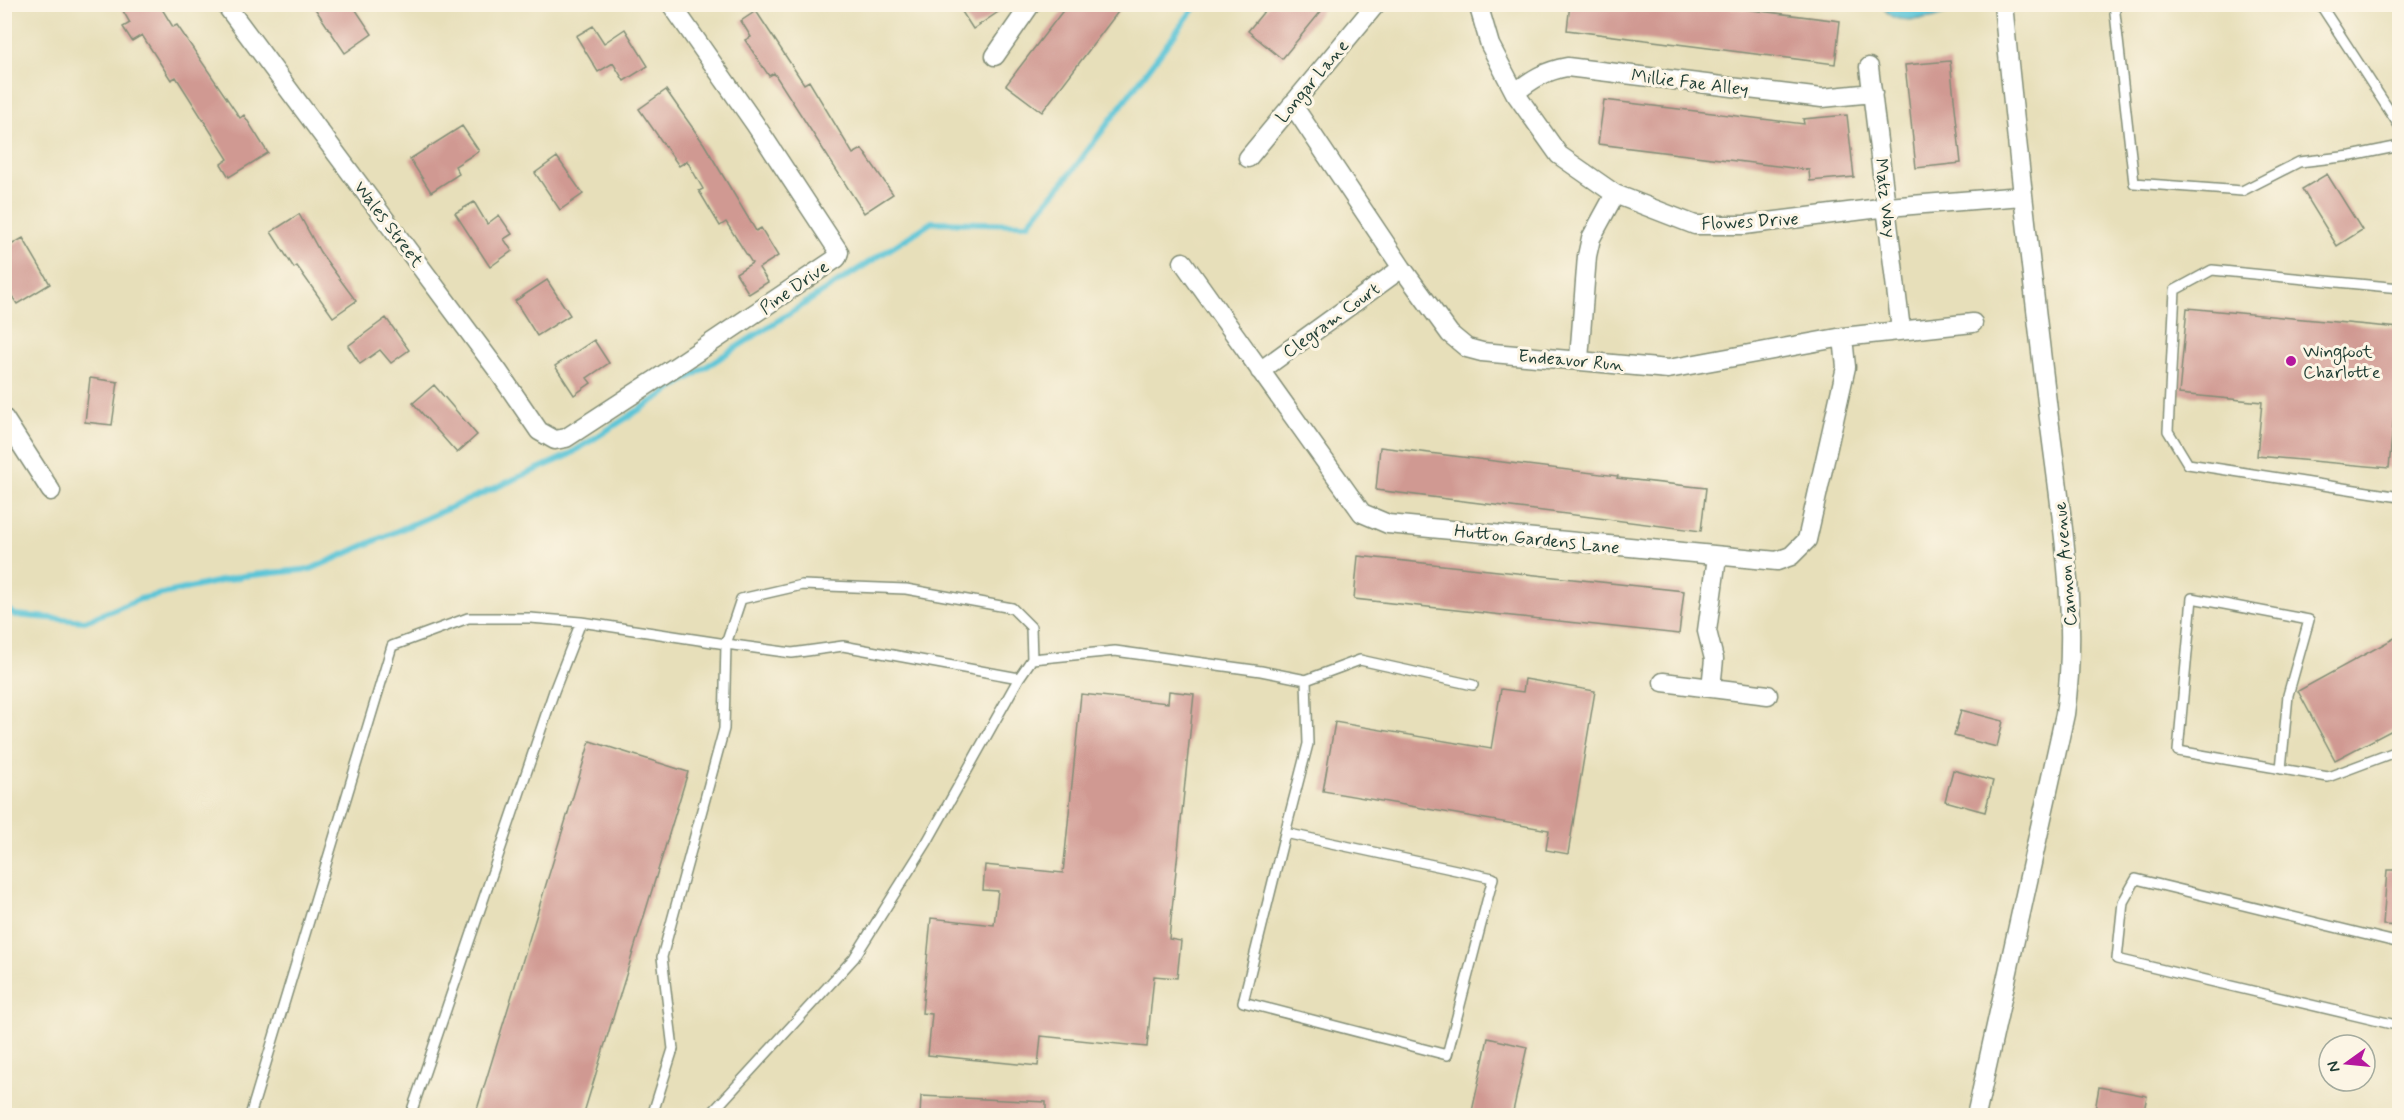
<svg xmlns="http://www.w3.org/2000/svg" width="2404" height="1120" viewBox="0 0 2404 1120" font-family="Mynerve,sans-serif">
<rect width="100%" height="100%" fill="#fcf5e5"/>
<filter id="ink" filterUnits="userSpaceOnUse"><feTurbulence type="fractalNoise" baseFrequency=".0167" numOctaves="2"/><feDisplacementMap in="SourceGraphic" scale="12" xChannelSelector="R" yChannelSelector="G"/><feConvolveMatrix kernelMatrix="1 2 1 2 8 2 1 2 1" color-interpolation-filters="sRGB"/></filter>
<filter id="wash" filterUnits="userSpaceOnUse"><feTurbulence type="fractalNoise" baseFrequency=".008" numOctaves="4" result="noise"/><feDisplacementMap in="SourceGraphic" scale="24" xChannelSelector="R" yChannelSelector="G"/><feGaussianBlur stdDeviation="1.35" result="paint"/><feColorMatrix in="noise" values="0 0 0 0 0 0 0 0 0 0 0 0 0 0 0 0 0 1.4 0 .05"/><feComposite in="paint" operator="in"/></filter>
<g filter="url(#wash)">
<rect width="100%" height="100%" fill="#e7dfba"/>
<path fill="#5cc5d7" stroke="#3e8186" stroke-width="1.5" d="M1881 5H1946L1948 12C1939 19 1901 23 1891 16 1887 13 1884 8 1881 5Z"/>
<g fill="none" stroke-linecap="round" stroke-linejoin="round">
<path stroke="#5cc5d7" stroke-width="6" d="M4 605 15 615 85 621 140 599 243 576 311 569 567 456 932 222 1028 224 1073 170 1197 4"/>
</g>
<g id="blocks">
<path fill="#d09992" d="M119 4H159L173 27 177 25 240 118 244 115 268 153 229 177 221 164 228 159 176 77 171 80 142 35 132 41 123 27 130 23Z
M312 4H352L372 34 345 53Z
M957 4H1010L973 29Z
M1068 4H1124L1042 112 1006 85Z
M1270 4H1327L1282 59 1248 31Z
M1570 4H1704L1840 21 1835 64 1567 30Z
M756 11 804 84 809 81 853 154 862 149 893 194 864 213 774 73 769 76 745 40 751 37 741 21Z
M593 26 604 43 625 29 648 66 624 81 613 63 598 72 576 36Z
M1950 61 1961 163 1916 168 1905 65Z
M666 90 704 144 756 231 761 228 778 256 759 268 768 282 749 294 736 273 752 263 726 222 720 226 699 191 703 189 687 161 679 166 639 109Z
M1604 100 1804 124 1803 119 1847 115 1854 177 1810 181 1809 170 1598 144Z
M462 126 479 151 455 166 459 174 431 192 410 159Z
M557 157 583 194 560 210 535 173Z
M2327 174 2362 230 2337 246 2302 189Z
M474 202 487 224 499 215 512 234 504 239 512 251 490 267 455 213Z
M299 214 320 252 356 301 333 317 297 266 294 268 271 232Z
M23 238 50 284 17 304 4 284V249Z
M547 280 570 315 537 336 515 301Z
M2187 308 2400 328V405L2395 404 2389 468 2257 456 2262 402 2179 394Z
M386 318 409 350 391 363 380 350 360 364 348 346Z
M594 340 609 363 587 378 591 383 574 395 555 366Z
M90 378 118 382 112 425 85 422Z
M434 385 477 435 457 453 413 403Z
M1380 447 1618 476 1617 478 1706 488 1701 531 1376 490Z
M1358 556 1684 591 1679 634 1354 599Z
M2400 635V726L2335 760 2298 691Z
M1525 679 1595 691 1568 854 1546 850 1549 830 1323 791 1335 722 1491 749 1501 689 1523 692Z
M1169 691 1194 694 1169 939 1181 941 1177 978 1154 976 1147 1047 1041 1036 1038 1066 928 1055 932 1014 922 1013 931 918 994 925 998 891 983 890 985 865 1063 873 1081 694 1168 703Z
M1961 710 2003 721 1997 747 1954 736Z
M590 741 688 772 583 1116H475Z
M1953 770 1993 781 1985 812 1945 801Z
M2387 870H2400V926L2383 925Z
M1488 1038 1527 1047 1512 1116H1471Z
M2099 1087 2147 1096 2143 1116H2094Z
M921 1096 1046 1102V1116H920Z"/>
</g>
</g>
<g filter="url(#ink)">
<use href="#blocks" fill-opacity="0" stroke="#838e77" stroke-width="1.5"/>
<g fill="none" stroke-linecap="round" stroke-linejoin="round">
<g stroke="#838e77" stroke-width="12">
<path id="service" d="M2114 4 2134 183 2242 191 2299 162 2351 156 2400 146
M2320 4 2400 127
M2400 288 2212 270 2175 290 2168 431 2188 464 2400 497
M1032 659 1115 651 1261 671 1306 680 1360 660 1473 685
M2281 769 2288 695 2309 620 2192 598 2178 751 2328 777 2400 750
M1285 833 1243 1002 1447 1055 1493 878 1285 833 1308 744 1306 680
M2400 943 2136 879 2123 902 2117 959 2400 1026
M250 1116 392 646 468 618H530L581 622
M410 1116 554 691 581 622 726 644 724 729 662 957 673 1049 652 1116
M709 1116 854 958 927 842 1019 678 843 646 792 653 726 644 741 599 802 585 906 589 1012 608 1031 627 1032 659 1019 678"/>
</g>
<g stroke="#838e77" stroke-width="21">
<path id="minor" d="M225 4 498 371 539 431 555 440 566 438 678 365 837 258 839 252 755 124 671 4
M1478 4 1490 45 1515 93 1559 155 1615 194 1695 225H1744L1888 207 2022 196
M995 56 1031 4
M1869 67 1901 330
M1515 93C1532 79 1545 71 1567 67L1822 98 1873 93
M1292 104 1402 268 1450 334 1467 348 1482 352 1668 369 1843 337 1973 323
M1248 158 1376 4
M1183 262 1362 513 1388 524 1777 561 1791 556 1807 540 1846 367 1843 337
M1579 359 1587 256 1591 238 1615 194
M1260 371 1402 268
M4 418 51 491
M1663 682 1768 695
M1711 688 1714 659 1707 631 1717 557
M1976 1116 2065 714C2080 610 2059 505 2047 402 2031 269 2016 137 2003 4"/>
</g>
<use href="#service" stroke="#fff" stroke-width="9"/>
<use href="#minor" stroke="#fff" stroke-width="18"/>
</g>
</g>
<circle fill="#b5179e" stroke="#fcf5e5" stroke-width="2" cx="2291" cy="361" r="6"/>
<g text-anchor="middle" stroke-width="6" stroke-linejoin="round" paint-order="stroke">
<g font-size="18" fill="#1f3d34" stroke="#fcf5e5">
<text transform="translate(1312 81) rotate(-50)" y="6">Longar Lane</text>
<text transform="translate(1690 82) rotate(7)" y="6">Millie Fae Alley</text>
<text transform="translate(1886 198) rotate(83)" y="6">Matz Way</text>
<text transform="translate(1750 221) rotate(-3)" y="6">Flowes Drive</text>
<text transform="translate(389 224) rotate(53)" y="6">Wales Street</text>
<text transform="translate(794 287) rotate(-35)" y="6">Pine Drive</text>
<text transform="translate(1331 320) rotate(-36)" y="6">Clegram Court</text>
<text transform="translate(1571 360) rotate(5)" y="6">Endeavor Run</text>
<text transform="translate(1537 539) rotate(6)" y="6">Hutton Gardens Lane</text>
<text transform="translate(2065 564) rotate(-95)" y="6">Cannon Avenue</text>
</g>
<g font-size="18" fill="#1f3d34" stroke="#fcf5e5" text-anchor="start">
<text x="2303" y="357">Wingfoot<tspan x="2303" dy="21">Charlotte</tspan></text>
</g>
</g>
<rect width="2404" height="1120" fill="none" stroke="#fcf5e5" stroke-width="24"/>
<g transform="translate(2347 1063) rotate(255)"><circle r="28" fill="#fcf5e5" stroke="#a4ab9e" stroke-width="1.5"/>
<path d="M0-4.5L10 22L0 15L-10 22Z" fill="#b5179e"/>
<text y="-9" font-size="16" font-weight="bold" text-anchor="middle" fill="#1f3d34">N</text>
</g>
</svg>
